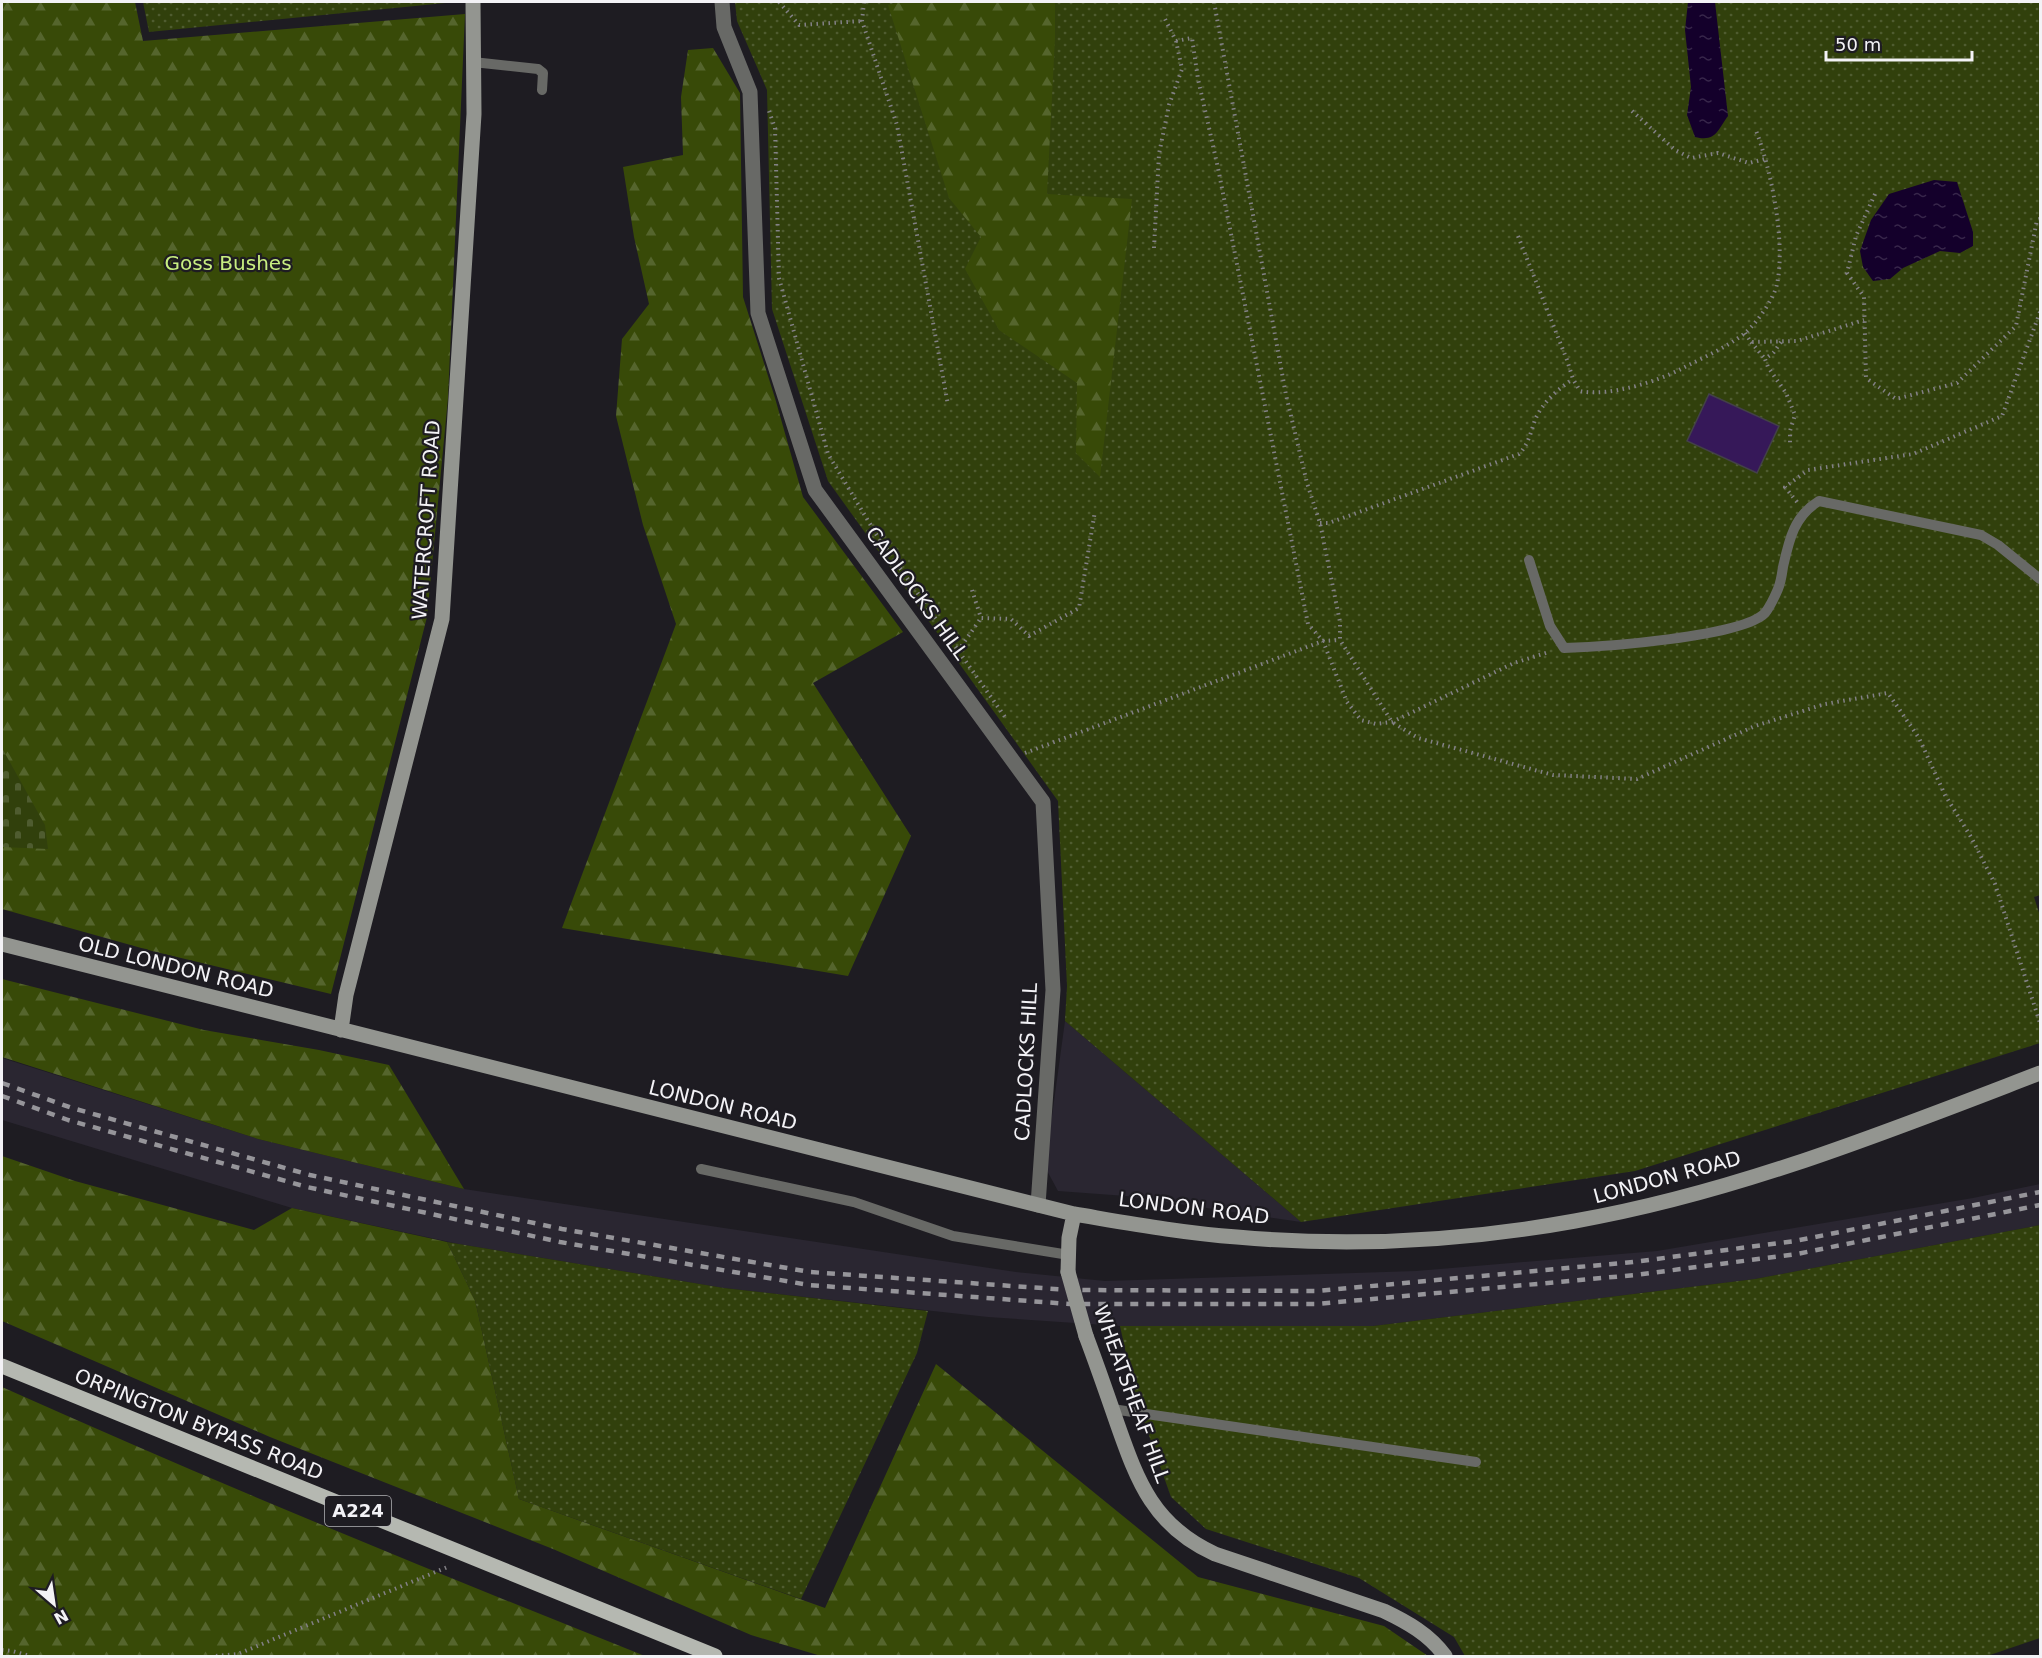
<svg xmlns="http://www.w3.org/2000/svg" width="2042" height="1658" viewBox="0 0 2042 1658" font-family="'DejaVu Sans',sans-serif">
<defs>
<pattern id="grass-dots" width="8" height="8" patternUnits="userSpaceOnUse" patternTransform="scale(1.5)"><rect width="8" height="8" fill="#31400c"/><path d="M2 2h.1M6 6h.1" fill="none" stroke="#4f5c30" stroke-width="1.8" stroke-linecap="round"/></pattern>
<pattern id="forest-firs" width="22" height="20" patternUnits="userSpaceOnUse" patternTransform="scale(1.5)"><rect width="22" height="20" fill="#384a08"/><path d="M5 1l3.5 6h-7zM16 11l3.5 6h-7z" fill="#55652d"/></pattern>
<pattern id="cemetery-stones" width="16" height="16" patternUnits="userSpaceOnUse" patternTransform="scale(1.5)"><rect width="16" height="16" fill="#31400c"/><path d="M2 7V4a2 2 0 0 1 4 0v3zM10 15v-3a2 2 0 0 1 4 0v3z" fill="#4f5c30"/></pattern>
<pattern id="water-ripples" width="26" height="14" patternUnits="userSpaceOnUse" patternTransform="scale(1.5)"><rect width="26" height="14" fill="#14002b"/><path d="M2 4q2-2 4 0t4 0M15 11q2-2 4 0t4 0" fill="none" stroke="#37264a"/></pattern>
</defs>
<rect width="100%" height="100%" fill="#1e1c22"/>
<path fill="#2a2631" d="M1065 1021 1301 1222 1126 1196 1058 1191 1045 1167Z
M2 1058 258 1139 464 1189 1016 1272 1105 1281 1416 1271 1657 1251 1973 1198 2040 1184V1225L1755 1279 1373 1326H1120L988 1317 724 1288 459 1244 292 1208 2 1120Z"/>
<path fill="url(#grass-dots)" d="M143 2H456L149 32Z
M735 2H2040V895L2034 897 2040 916V1043L1635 1171 1301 1222 1065 1021 1067 986 1058 801 828 481 772 309 767 90 737 21Z
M2040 1225V1638L1987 1656H1465L1454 1637 1359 1578 1206 1529 1171 1497 1136 1399 1120 1326H1373L1755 1279Z
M447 1242 724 1288 928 1311 917 1353 801 1599 519 1499 475 1300Z"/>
<path fill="url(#forest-firs)" d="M2 2H135L143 41 465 14 448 398 427 617 331 994 152 951 2 909Z
M902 2H1055V38L1047 194 1132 199 1100 477 1076 453 1077 383 999 330 965 269 981 237 949 198 888 5Z
M713 48 740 93 743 297 775 398 803 497 903 632 813 683 911 836 848 976 562 928 676 624 643 525 616 416 622 339 649 304 634 237 623 167 683 155 681 97 688 50Z
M2 979 204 1030 319 1050 389 1065 464 1189 258 1139 2 1057Z
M2 1156 75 1181 254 1230 292 1208 447 1242 475 1300 519 1499 825 1608 936 1364 1198 1577 1384 1626 1428 1656H821L751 1635 553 1549 270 1437 2 1321Z
M2 1387C214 1482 429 1570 645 1656H2Z"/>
<path fill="url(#cemetery-stones)" d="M2 748 45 825 48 849 2 847Z"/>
<path fill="url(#water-ripples)" d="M1688 2H1715L1728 116C1717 131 1716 142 1695 137L1687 115 1691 87 1685 30Z
M1934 180 1957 182 1973 232V246L1960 253 1940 251 1903 268 1890 279 1873 281 1863 267 1860 251 1871 220 1889 194Z"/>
<path fill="#361859" stroke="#434148" stroke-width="1.5" d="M1709 394 1779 426 1757 473 1687 441Z"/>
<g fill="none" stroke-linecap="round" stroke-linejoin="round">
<path stroke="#838186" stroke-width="4" stroke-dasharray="1.5 4.5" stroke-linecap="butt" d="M779 2 799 25 862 21
M864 2 862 21 897 125 948 405
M1214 2 1286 395 1307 483 1320 523 1340 622V640L1392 722 1418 738 1553 775 1637 779 1755 726 1825 704 1888 693 1919 738 1945 795 1971 837 1995 884 2040 1023
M1176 41 1192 38 1198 79 1218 168 1308 624 1323 641 1347 702 1361 720 1376 724 1392 722 1514 663 1549 652
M769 111 775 128 779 278 828 454 876 534 1005 717
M1632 111 1675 150 1691 158 1718 153 1749 163 1765 159
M1875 194 1856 236 1847 273 1864 297 1866 378 1896 399 1957 383 2016 326 2037 220 2040 219
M1518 236 1567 360 1573 379 1580 391C1608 397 1656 382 1681 369 1702 358 1726 348 1745 333 1756 324 1774 299 1777 284 1786 242 1771 168 1755 128
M1154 248 1159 154 1169 105 1182 69 1176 41 1164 17
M1745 333 1751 342 1797 341 1864 320
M1751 342 1765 359
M1781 342 1774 352 1765 359 1768 367 1786 393 1795 415 1790 431V444
M1797 502 1785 487 1808 470 1913 454 2002 416 2040 312
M1320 523H1329L1519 454C1528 445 1531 432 1535 420 1542 403 1558 389 1573 379
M972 590 981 618 1011 619 1029 636 1079 608 1095 511
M958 651 981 618
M1025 753 1323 641 1340 640
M2 1650 12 1651 30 1656
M216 1656 238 1654 450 1566"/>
<path stroke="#686966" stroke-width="10" d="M473 62 538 69 543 73 542 90
M1529 560 1550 626 1564 648C1601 647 1742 637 1765 613 1770 607 1775 596 1778 589 1781 582 1782 574 1783 567 1789 540 1794 516 1819 501L1981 535 1998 545 2040 579
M701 1169 854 1202 953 1236 1069 1255
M1112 1409 1476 1462"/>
<path stroke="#686966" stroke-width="15" d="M722 2 724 27 750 92 758 313 815 490 1043 802 1053 990 1038 1205"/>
<path stroke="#939590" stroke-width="15" d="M2 944 1074 1214C1128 1223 1182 1233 1237 1237 1349 1247 1465 1241 1575 1221 1735 1193 1889 1131 2040 1073
M341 1030 346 995 442 619 474 114 473 2
M1068 1272 1069 1238 1074 1214
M1086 1336C1097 1365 1107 1394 1117 1423 1138 1483 1154 1526 1215 1554L1384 1611C1407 1622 1429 1634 1445 1656"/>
<path stroke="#b5b8b1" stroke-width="15" d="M2 1366 715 1656"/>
<path stroke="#96959a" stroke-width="4.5" stroke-dasharray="8 8" stroke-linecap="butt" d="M2 1083 72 1108 310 1175 562 1229 810 1272 1070 1290 1317 1291 1633 1262 1795 1241 2040 1192
M2 1096 68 1120 307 1187 560 1242 809 1285 1070 1304H1317L1635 1275 1797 1254 2040 1205"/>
<path stroke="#939590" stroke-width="15" d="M1068 1272 1086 1336"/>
</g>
<g text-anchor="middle" stroke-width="4.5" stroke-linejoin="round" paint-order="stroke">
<rect fill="#1e1c22" stroke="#b3b2b6" stroke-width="1.5" x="325" y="1496" width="66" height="30" rx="4.5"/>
<g font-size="18" font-weight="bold" fill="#f3f2f6">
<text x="358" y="1517">A224</text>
</g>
<g font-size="20" fill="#c8ee81" stroke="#1e1c22">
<text x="228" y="270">Goss Bushes</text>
</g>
<g font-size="20" fill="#f3f2f6" stroke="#1e1c22">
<text transform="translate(426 520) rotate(-86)" y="7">WATERCROFT ROAD</text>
<text transform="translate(917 593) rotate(54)" y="7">CADLOCKS HILL</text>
<text transform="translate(176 967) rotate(14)" y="7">OLD LONDON ROAD</text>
<text transform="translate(1026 1062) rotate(-87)" y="7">CADLOCKS HILL</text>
<text transform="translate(723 1105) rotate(14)" y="7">LONDON ROAD</text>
<text transform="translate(1667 1177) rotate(-15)" y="7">LONDON ROAD</text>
<text transform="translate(1194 1208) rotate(7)" y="7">LONDON ROAD</text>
<text transform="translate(1132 1394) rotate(70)" y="7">WHEATSHEAF HILL</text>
<text transform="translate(199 1424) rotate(22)" y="7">ORPINGTON BYPASS ROAD</text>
</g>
</g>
<rect width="2042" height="1658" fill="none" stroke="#f3f2f6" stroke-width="6"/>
<g transform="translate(54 1604) rotate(151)" stroke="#1e1c22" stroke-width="4.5" paint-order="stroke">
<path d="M0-4.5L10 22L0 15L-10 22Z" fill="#f3f2f6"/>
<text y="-9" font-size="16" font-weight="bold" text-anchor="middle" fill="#f3f2f6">N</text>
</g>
<path d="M1826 51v9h146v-9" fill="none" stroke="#f3f2f6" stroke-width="3"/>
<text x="1835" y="51" font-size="18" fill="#f3f2f6" stroke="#1e1c22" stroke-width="4.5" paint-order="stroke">50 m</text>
</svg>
